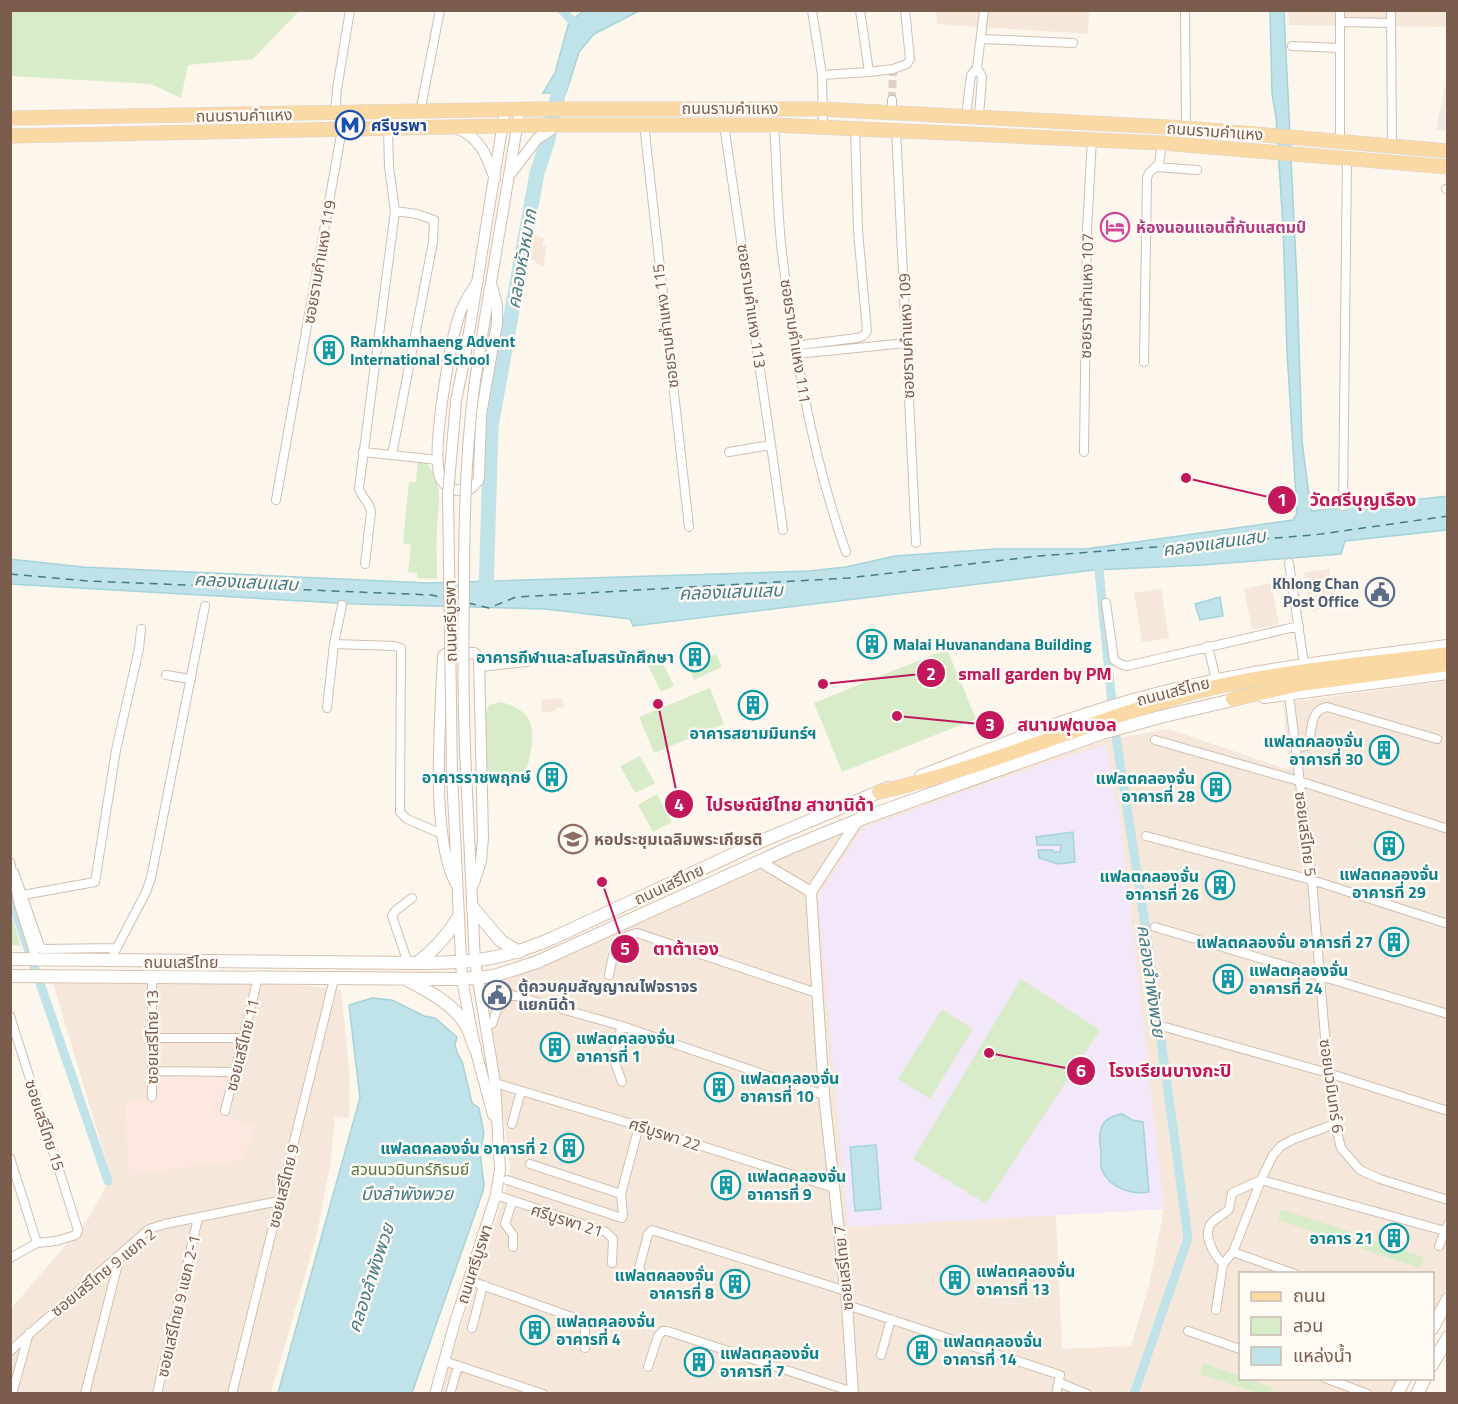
<svg xmlns="http://www.w3.org/2000/svg" width="1458" height="1404" viewBox="0 0 1458 1404" font-family="'Titillium Web','Noto Sans Thai',sans-serif">
<rect width="100%" height="100%" fill="#fdf6ec"/>
<path fill="#f5e8da" fill-rule="evenodd" d="M936 11H1089L1088 34 937 24Z
M1288 11H1447V27L1289 25Z
M534 235 544 238 542 246H546L544 266 535 263 536 261 531 260Z
M1329 569 1336 607 1311 611 1304 573Z
M1271 583 1279 624 1252 630 1244 589Z
M1161 589 1169 638 1142 642 1134 593Z
M1446 681 1448 694 1447 1288 1433 1317 1432 1274H1240V1378L1400 1379 1393 1393 441 1394 447 1370 506 1189 510 1167 489 1004 485 990 756 869 868 822 1104 740 1169 729 1289 770 1283 703ZM1164 1209 1149 1285 1131 1346 1062 1349 1056 1215 848 1227Z
M562 698 564 707 556 708 555 711 542 713 541 700Z
M53 983 295 984 341 990 349 1068V1118L335 1117 330 1166 317 1234 271 1393H11L10 1310 88 1219 111 1177ZM157 1075 221 1115 126 1099 156 1100Z"/>
<path fill="#fde8e0" d="M157 1074 230 1075 221 1115 255 1125 244 1160 127 1175 126 1099 156 1100Z"/>
<path fill="#efe9e4" d="M1447 75V131L1436 130Z"/>
<path fill="#f3e8fa" d="M1106 745 1120 817 1164 1209 848 1227 818 897 865 827 1037 766Z"/>
<path fill="#d8ecc9" d="M10 11H299L253 59 188 65 181 98 151 84 11 76Z
M418 461 426 462C445 488 438 501 437 530 436 547 437 563 437 579L417 578V573L408 572 411 545 403 543 409 482H416Z
M947 649 976 719 842 772 814 703Z
M716 654 722 667 694 680 688 667Z
M661 659 674 686 661 692 648 665Z
M710 688 724 724 654 753 639 717Z
M501 702C528 710 536 721 531 750 530 756 528 767 525 772 518 782 506 784 496 785 489 780 484 774 483 766 480 749 481 720 489 705Z
M640 756 655 783 635 793 620 766Z
M657 794 672 822 653 832 638 805Z
M10 914H11L21 946 11 945Z
M1021 979 1100 1030 986 1204 913 1159Z
M942 1009 973 1029 930 1099 898 1079Z
M1281 1209 1351 1232 1347 1243 1278 1220Z
M1354 1234 1424 1257 1420 1268 1351 1245Z
M1203 1363 1240 1376V1378L1249 1379 1272 1387 1270 1393H1258L1200 1374Z"/>
<path fill="#bfe3e8" stroke="#a5d3da" stroke-width="1.5" d="M1270 10 1284 11 1297 283 1302 441 1311 511 1448 496 1447 530 1345 541 1341 554 1203 565 1094 570 633 626 630 619 545 609 355 604 11 584 10 559 83 567 428 583 809 571 846 567 895 556 994 549H1086L1293 520 1297 513 1287 352 1283 226 1276 117 1272 94Z
M584 11H639L594 34 579 52 566 93H543L555 73 569 22Z
M1220 597 1223 616 1200 620 1195 604Z
M1073 832 1075 862 1058 864 1039 858 1038 850H1053L1054 852H1060L1061 845H1037L1036 837Z
M372 998 392 1000 424 1016 435 1018 457 1037 455 1045 458 1055 462 1061 472 1103 479 1108 484 1133 480 1153 484 1184 483 1191 412 1393H278L360 1098 349 1005Z
M1122 1114 1132 1120 1143 1122 1149 1192C1132 1195 1109 1188 1102 1170 1099 1163 1102 1158 1101 1152 1098 1133 1098 1118 1122 1114Z
M876 1145 881 1209 855 1211 850 1147Z"/>
<g fill="none" stroke-linecap="round" stroke-linejoin="round">
<path stroke="#bfe3e8" stroke-width="9" d="M562 10 579 28
M1098 560 1114 724 1147 937 1188 1238 1134 1394
M10 896 108 1181"/>
<path stroke="#bfe3e8" stroke-width="15" d="M486 593 491 426 537 173 547 143 563 73"/>
<path stroke="#437c86" stroke-width="1.5" stroke-dasharray="8 6" stroke-linecap="butt" d="M10 574 88 581 431 595 446 598
M468 603 489 608 516 597 848 578 1039 556 1314 535 1448 516"/>
<path stroke="#dcd0c4" stroke-width="8" stroke-dasharray="8 4" stroke-linecap="butt" d="M892 100 893 71"/>
<g stroke="#d1beb0" stroke-width="10">
<path id="minor" d="M812 10 822 75 823 126
M860 10 869 72 893 69 907 64 910 59 905 10
M1185 10 1186 128
M1391 10 1392 146
M1340 22 1391 23
M982 39 1073 43
M1292 46 1339 48
M977 68 982 77 979 116
M822 75 869 72
M420 112 440 10
M892 112V100
M335 113 337 89 350 10
M966 116 971 75 977 68 984 10
M644 124 689 527
M724 125 771 445 729 452
M774 125C777 167 777 210 782 253 794 354 812 456 846 552
M896 129 916 543
M1340 141V10
M1155 167 1197 170
M1446 189H1448
M800 345 857 338 863 336 867 331 858 231 855 127
M797 354 906 343
M1144 362 1147 178 1149 173 1159 164 1162 143
M771 445 783 530
M363 452 392 455 433 242 434 220 417 214 395 211
M1084 452 1087 229 1092 139
M392 455 438 460
M276 500 342 129
M1343 506 1347 158
M1289 563 1304 664
M365 564 371 512C370 501 361 498 359 488L395 211 389 167 388 128
M1106 603 1114 660 1120 664 1127 666 1299 626
M334 644 394 646 401 648 400 812 407 819 442 834
M1208 646 1216 680
M480 667 527 662
M166 675 191 679
M1289 695 1312 880 1328 1073 1335 1124 1341 1148 1360 1170 1380 1179 1448 1200
M327 708 334 644 342 605
M1155 740 1299 781 1448 829
M1296 747 1306 746 1309 744C1312 729 1310 710 1327 707L1437 739
M1146 836 1312 880 1448 924
M10 862 19 905 36 959
M14 872 41 949 116 948
M23 895 95 882 116 750 139 649 141 629
M1155 927 1448 1014
M110 961 146 892 151 878 205 606
M408 963 392 916 395 911 412 898
M609 975C614 954 612 938 637 933L817 993
M10 1016 78 1230 76 1235 56 1241 37 1243 10 1258
M492 1024 501 998 512 995 622 1026 824 1095
M1165 1027 1328 1073 1448 1111
M151 1038H245
M152 1071 236 1072
M622 1082 613 1057 622 1026
M495 1083 639 1126 834 1188
M152 1097V978
M225 1111 258 978
M512 1124 521 1091
M10 1158 37 1243
M530 1164 621 1194
M507 1180 622 1218 623 1215 621 1194 639 1126
M496 1195 606 1232 613 1239 612 1263
M512 1202 505 1224 513 1235V1247
M1439 1246 1448 1224
M1233 1252 1295 1274
M1223 1264C1215 1256 1203 1237 1210 1225 1214 1218 1224 1215 1229 1209L1232 1193 1261 1180 1445 1231
M643 1276 639 1268 648 1234 652 1230 846 1291
M468 1280 583 1321 585 1326V1348
M847 1305 1060 1375 1056 1394
M1216 1310 1223 1264 1233 1252 1261 1180 1273 1155 1281 1146 1294 1139 1335 1124
M472 1328 483 1285
M1188 1331 1240 1349
M10 1351 149 1229 165 1224 279 1201
M881 1355 891 1319
M444 1361 543 1394
M648 1367 658 1336 663 1331H667L853 1392
M1325 1378 1368 1394
M1060 1383 1087 1394
M12 1394 29 1333
M85 1394 120 1256
M157 1394 198 1218
M232 1394 334 979
M450 1394 458 1366"/>
</g>
<g stroke="#d1beb0" stroke-width="12">
<path id="tertiary" d="M458 129C481 138 487 157 495 179
M511 173 537 139 558 125
M478 281C471 292 464 301 460 313 450 341 431 451 440 477 445 489 459 493 471 488L478 481 479 476 481 415 497 323V305L491 283
M466 351 505 110
M479 354 520 109
M452 774 462 979 475 1048 493 1115
M759 861 811 892 824 1095 847 1305 853 1394
M457 886C429 838 441 713 443 656L445 654 474 653 479 657 483 838 481 861 474 883
M811 892 858 820
M435 1394 455 1322 496 1195 500 1169 495 1083 475 962 466 772"/>
</g>
<g stroke="#d6c0b0" stroke-width="14">
<path id="secondary" d="M1264 697 1448 673
M921 776C984 752 1048 725 1113 706 1222 673 1335 660 1448 646
M473 908 501 941 519 952
M10 959 417 963C472 963 502 960 553 938L764 840 888 788
M417 963C435 950 447 936 458 918
M10 976 462 979 494 976 537 962 789 848 858 820 1102 733 1164 716 1241 698
M409 981C429 991 454 1005 466 1025 470 1032 472 1040 475 1048
M1432 1329 1448 1299
M1432 1365 1448 1337
M1397 1394 1405 1378
M1417 1394 1425 1378"/>
</g>
<g stroke="#dad1cd" stroke-width="15">
<path id="primary" d="M10 118 542 109H822L1186 128 1448 151
M10 136 541 125H774L1162 143 1448 167
M1233 699 1300 684 1448 664
M879 792C986 768 1086 722 1191 693 1275 671 1362 665 1448 654"/>
</g>
<use href="#minor" stroke="#fff" stroke-width="8"/>
<use href="#tertiary" stroke="#fff" stroke-width="10"/>
<use href="#secondary" stroke="#fff" stroke-width="12"/>
<use href="#primary" stroke="#fbd9a5" stroke-width="14"/>
<g stroke="#d1beb0" stroke-width="12" stroke-linecap="butt">
<path id="tertiary-bridge" d="M466 772C463 712 463 651 464 590 464 511 466 432 479 354
M452 774 448 494 456 401 466 351"/>
</g>
<use href="#tertiary-bridge" stroke="#fff" stroke-width="10"/>
</g>
<defs>
<g id="metro-ring" transform="scale(1.5)"><circle r="9.5" fill="#fffaf3" stroke="#1a4fb4" stroke-width="1.5"/><path d="M-5.5 5V-5H-3L0 0L3-5H5.5V5H3V-.5L0 4L-3-.5V5Z" fill="#1a4fb4"/></g>
<g id="hotel-ring" transform="scale(1.5)"><circle r="9.5" fill="#fffaf3" stroke="#d1479c" stroke-width="1.5"/><path d="M-6-4.5h1.5V1H6V5H4.5V3h-9V5H-6ZM-4 0a1.8 1.8 0 1 1 3.6 0ZM.5 0V-2.5h3Q6-2.5 6 0Z" fill="#d1479c"/></g>
<g id="building-ring" transform="scale(1.5)"><circle r="9.5" fill="#fffaf3" stroke="#0f9aa8" stroke-width="1.5"/><path d="M-4-6H4V6H1V3H-1V6H-4ZM-2.5-4.3h1.7v1.8h-1.7ZM.8-4.3h1.7v1.8H.8ZM-2.5-1h1.7V.8h-1.7ZM.8-1h1.7V.8H.8Z" fill="#0f9aa8"/></g>
<g id="civic-ring" transform="scale(1.5)"><circle r="9.5" fill="#fffaf3" stroke="#5c6f8a" stroke-width="1.5"/><path d="M-.6-6.5H3V-4.5H.6V-3L4-1V1h2V6H-6V1h2V-1L-.6-3ZM-1.2 2.5V6h2.4V2.5Z" fill="#5c6f8a"/></g>
<g id="university-ring" transform="scale(1.5)"><circle r="9.5" fill="#fffaf3" stroke="#8d6e63" stroke-width="1.5"/><path d="M0-5L7-2L0 1L-7-2ZM-4 1L0 2.5L4 1V4Q0 6-4 4Z" fill="#8d6e63"/></g>
</defs>
<g fill-rule="evenodd">
<use href="#metro-ring" x="350" y="125"/>
<use href="#hotel-ring" x="1115" y="227"/>
<use href="#building-ring" x="329" y="350"/>
<use href="#civic-ring" x="1380" y="592"/>
<use href="#building-ring" x="872" y="644"/>
<use href="#building-ring" x="695" y="657"/>
<use href="#building-ring" x="753" y="705"/>
<use href="#building-ring" x="1384" y="750"/>
<use href="#building-ring" x="552" y="777"/>
<use href="#building-ring" x="1216" y="787"/>
<use href="#university-ring" x="573" y="839"/>
<use href="#building-ring" x="1389" y="846"/>
<use href="#building-ring" x="1220" y="885"/>
<use href="#building-ring" x="1394" y="942"/>
<use href="#building-ring" x="1228" y="979"/>
<use href="#civic-ring" x="497" y="995"/>
<use href="#building-ring" x="555" y="1047"/>
<use href="#building-ring" x="719" y="1087"/>
<use href="#building-ring" x="569" y="1148"/>
<use href="#building-ring" x="726" y="1185"/>
<use href="#building-ring" x="1394" y="1238"/>
<use href="#building-ring" x="955" y="1280"/>
<use href="#building-ring" x="735" y="1284"/>
<use href="#building-ring" x="535" y="1330"/>
<use href="#building-ring" x="922" y="1350"/>
<use href="#building-ring" x="699" y="1362"/>
</g>
<g text-anchor="middle" stroke-width="5" stroke-linejoin="round" paint-order="stroke">
<g font-size="16" fill="#7a5c4d" stroke="#fffaf3">
<text x="730" y="114">ถนนรามคำแหง</text>
<text transform="translate(244 115) rotate(-1)" y="6">ถนนรามคำแหง</text>
<text transform="translate(1215 131) rotate(4)" y="6">ถนนรามคำแหง</text>
<text transform="translate(319 262) rotate(-80)" y="6">ซอยรามคำแหง 119</text>
<text transform="translate(1086 296) rotate(-89)" y="6">ซอยรามคำแหง 107</text>
<text transform="translate(752 306) rotate(82)" y="6">ซอยรามคำแหง 113</text>
<text transform="translate(665 326) rotate(-97)" y="6">ซอยรามคำแหง 115</text>
<text transform="translate(906 336) rotate(-92)" y="6">ซอยรามคำแหง 109</text>
<text transform="translate(796 341) rotate(81)" y="6">ซอยรามคำแหง 111</text>
<text transform="translate(450 621) rotate(-91)" y="6">ถนนศรีบูรพา</text>
<text transform="translate(1173 691) rotate(-14)" y="6">ถนนเสรีไทย</text>
<text transform="translate(1306 834) rotate(83)" y="6">ซอยเสรีไทย 5</text>
<text transform="translate(669 884) rotate(-25)" y="6">ถนนเสรีไทย</text>
<text x="181" y="968">ถนนเสรีไทย</text>
<text transform="translate(152 1037) rotate(-90)" y="6">ซอยเสรีไทย 13</text>
<text transform="translate(242 1045) rotate(-76)" y="6">ซอยเสรีไทย 11</text>
<text transform="translate(1332 1086) rotate(82)" y="6">ซอยนวมินทร์ 6</text>
<text transform="translate(45 1125) rotate(72)" y="6">ซอยเสรีไทย 15</text>
<text transform="translate(665 1134) rotate(18)" y="6">ศรีบูรพา 22</text>
<text transform="translate(283 1186) rotate(-76)" y="6">ซอยเสรีไทย 9</text>
<text transform="translate(567 1220) rotate(18)" y="6">ศรีบูรพา 21</text>
<text transform="translate(474 1264) rotate(-72)" y="6">ถนนศรีบูรพา</text>
<text transform="translate(843 1268) rotate(-96)" y="6">ซอยเสรีไทย 7</text>
<text transform="translate(103 1272) rotate(-39)" y="6">ซอยเสรีไทย 9 แยก 2</text>
<text transform="translate(178 1306) rotate(-77)" y="6">ซอยเสรีไทย 9 แยก 2-1</text>
</g>
<g font-size="16" font-weight="bold" fill="#164399" stroke="#fffaf3" text-anchor="start">
<text x="371" y="131">ศรีบูรพา</text>
</g>
<g font-size="16" font-weight="bold" fill="#b23c85" stroke="#fffaf3" text-anchor="start">
<text x="1136" y="233">ห้องนอนแอนตี้กับแสตมป์</text>
</g>
<g font-size="16" font-weight="bold" fill="#0d838f" stroke="#fffaf3" text-anchor="start">
<text x="350" y="347">Ramkhamhaeng Advent<tspan x="350" dy="18">International School</tspan></text>
<text x="893" y="650">Malai Huvanandana Building</text>
<text x="674" y="663" text-anchor="end">อาคารกีฬาและสโมสรนักศึกษา</text>
<text x="753" y="739" text-anchor="middle">อาคารสยามมินทร์ฯ</text>
<text x="1363" y="747" text-anchor="end">แฟลตคลองจั่น<tspan x="1363" dy="18">อาคารที่ 30</tspan></text>
<text x="531" y="783" text-anchor="end">อาคารราชพฤกษ์</text>
<text x="1195" y="784" text-anchor="end">แฟลตคลองจั่น<tspan x="1195" dy="18">อาคารที่ 28</tspan></text>
<text x="1389" y="880" text-anchor="middle">แฟลตคลองจั่น<tspan x="1389" dy="18">อาคารที่ 29</tspan></text>
<text x="1199" y="882" text-anchor="end">แฟลตคลองจั่น<tspan x="1199" dy="18">อาคารที่ 26</tspan></text>
<text x="1373" y="948" text-anchor="end">แฟลตคลองจั่น อาคารที่ 27</text>
<text x="1249" y="976">แฟลตคลองจั่น<tspan x="1249" dy="18">อาคารที่ 24</tspan></text>
<text x="576" y="1044">แฟลตคลองจั่น<tspan x="576" dy="18">อาคารที่ 1</tspan></text>
<text x="740" y="1084">แฟลตคลองจั่น<tspan x="740" dy="18">อาคารที่ 10</tspan></text>
<text x="548" y="1154" text-anchor="end">แฟลตคลองจั่น อาคารที่ 2</text>
<text x="747" y="1182">แฟลตคลองจั่น<tspan x="747" dy="18">อาคารที่ 9</tspan></text>
<text x="1373" y="1244" text-anchor="end">อาคาร 21</text>
<text x="976" y="1277">แฟลตคลองจั่น<tspan x="976" dy="18">อาคารที่ 13</tspan></text>
<text x="714" y="1281" text-anchor="end">แฟลตคลองจั่น<tspan x="714" dy="18">อาคารที่ 8</tspan></text>
<text x="556" y="1327">แฟลตคลองจั่น<tspan x="556" dy="18">อาคารที่ 4</tspan></text>
<text x="943" y="1347">แฟลตคลองจั่น<tspan x="943" dy="18">อาคารที่ 14</tspan></text>
<text x="720" y="1359">แฟลตคลองจั่น<tspan x="720" dy="18">อาคารที่ 7</tspan></text>
</g>
<g font-size="16" font-weight="bold" fill="#4e5e75" stroke="#fffaf3" text-anchor="end">
<text x="1359" y="589">Khlong Chan<tspan x="1359" dy="18">Post Office</tspan></text>
<text x="518" y="992" text-anchor="start">ตู้ควบคุมสัญญาณไฟจราจร<tspan x="518" dy="18">แยกนิด้า</tspan></text>
</g>
<g font-size="16" font-weight="bold" fill="#785e54" stroke="#fffaf3" text-anchor="start">
<text x="594" y="845">หอประชุมเฉลิมพระเกียรติ</text>
</g>
<g font-size="16" fill="#537a41" stroke="#fffaf3">
<text x="410" y="1175">สวนนวมินทร์ภิรมย์</text>
</g>
<g font-size="18" font-style="italic" fill="#437c86" stroke="#fffaf3">
<text transform="translate(522 259) rotate(-80)" y="6">คลองหัวหมาก</text>
<text transform="translate(1214 543) rotate(-8)" y="6">คลองแสนแสบ</text>
<text transform="translate(246 582) rotate(3)" y="6">คลองแสนแสบ</text>
<text transform="translate(731 592) rotate(-2)" y="6">คลองแสนแสบ</text>
<text transform="translate(1151 981) rotate(82)" y="6">คลองลำพังพวย</text>
<text x="407" y="1200">บึงลำพังพวย</text>
<text transform="translate(371 1278) rotate(-72)" y="6">คลองลำพังพวย</text>
</g>
</g>
<path fill="none" stroke="#c2185b" stroke-width="2" d="M1186 478L1282 500M823 684L931 673M897 716L990 725M658 704L679 804M602 882L625 949M989 1053L1081 1071"/>
<g fill="#c2185b" stroke="#fffaf3" stroke-width="2">
<circle cx="1186" cy="478" r="6"/>
<circle cx="823" cy="684" r="6"/>
<circle cx="897" cy="716" r="6"/>
<circle cx="658" cy="704" r="6"/>
<circle cx="602" cy="882" r="6"/>
<circle cx="989" cy="1053" r="6"/>
<circle cx="1282" cy="500" r="15"/>
<circle cx="931" cy="673" r="15"/>
<circle cx="990" cy="725" r="15"/>
<circle cx="679" cy="804" r="15"/>
<circle cx="625" cy="949" r="15"/>
<circle cx="1081" cy="1071" r="15"/>
</g>
<g font-size="18" text-anchor="middle" font-weight="bold" fill="#fff">
<text x="1282" y="506">1</text>
<text x="931" y="680">2</text>
<text x="990" y="731">3</text>
<text x="679" y="811">4</text>
<text x="625" y="955">5</text>
<text x="1081" y="1077">6</text>
</g>
<g font-size="18" text-anchor="middle" font-weight="bold" fill="#c2185b" stroke="#fffaf3" stroke-width="5" stroke-linejoin="round" paint-order="stroke">
<text x="1363" y="506">วัดศรีบุญเรือง</text>
<text x="1035" y="680">small garden by PM</text>
<text x="1067" y="731">สนามฟุตบอล</text>
<text x="790" y="811">ไปรษณีย์ไทย สาขานิด้า</text>
<text x="686" y="955">ตาต้าเอง</text>
<text x="1170" y="1077">โรงเรียนบางกะปิ</text>
</g>
<rect width="1458" height="1404" fill="none" stroke="#7a5c4d" stroke-width="24"/>
<rect x="1239" y="1272" width="195" height="108" fill="#fffaf3" stroke="#cabbb1" stroke-width="1.5"/>
<rect x="1251" y="1292" width="30" height="9" fill="#fbd9a5" stroke="#cabbb1" stroke-width="1.5"/>
<text x="1293" y="1302" font-size="18" fill="#7a5c4d">ถนน</text>
<rect x="1251" y="1317" width="30" height="18" fill="#d8ecc9" stroke="#cabbb1" stroke-width="1.5"/>
<text x="1293" y="1332" font-size="18" fill="#7a5c4d">สวน</text>
<rect x="1251" y="1347" width="30" height="18" fill="#bfe3e8" stroke="#cabbb1" stroke-width="1.5"/>
<text x="1293" y="1362" font-size="18" fill="#7a5c4d">แหล่งน้ำ</text>
</svg>
